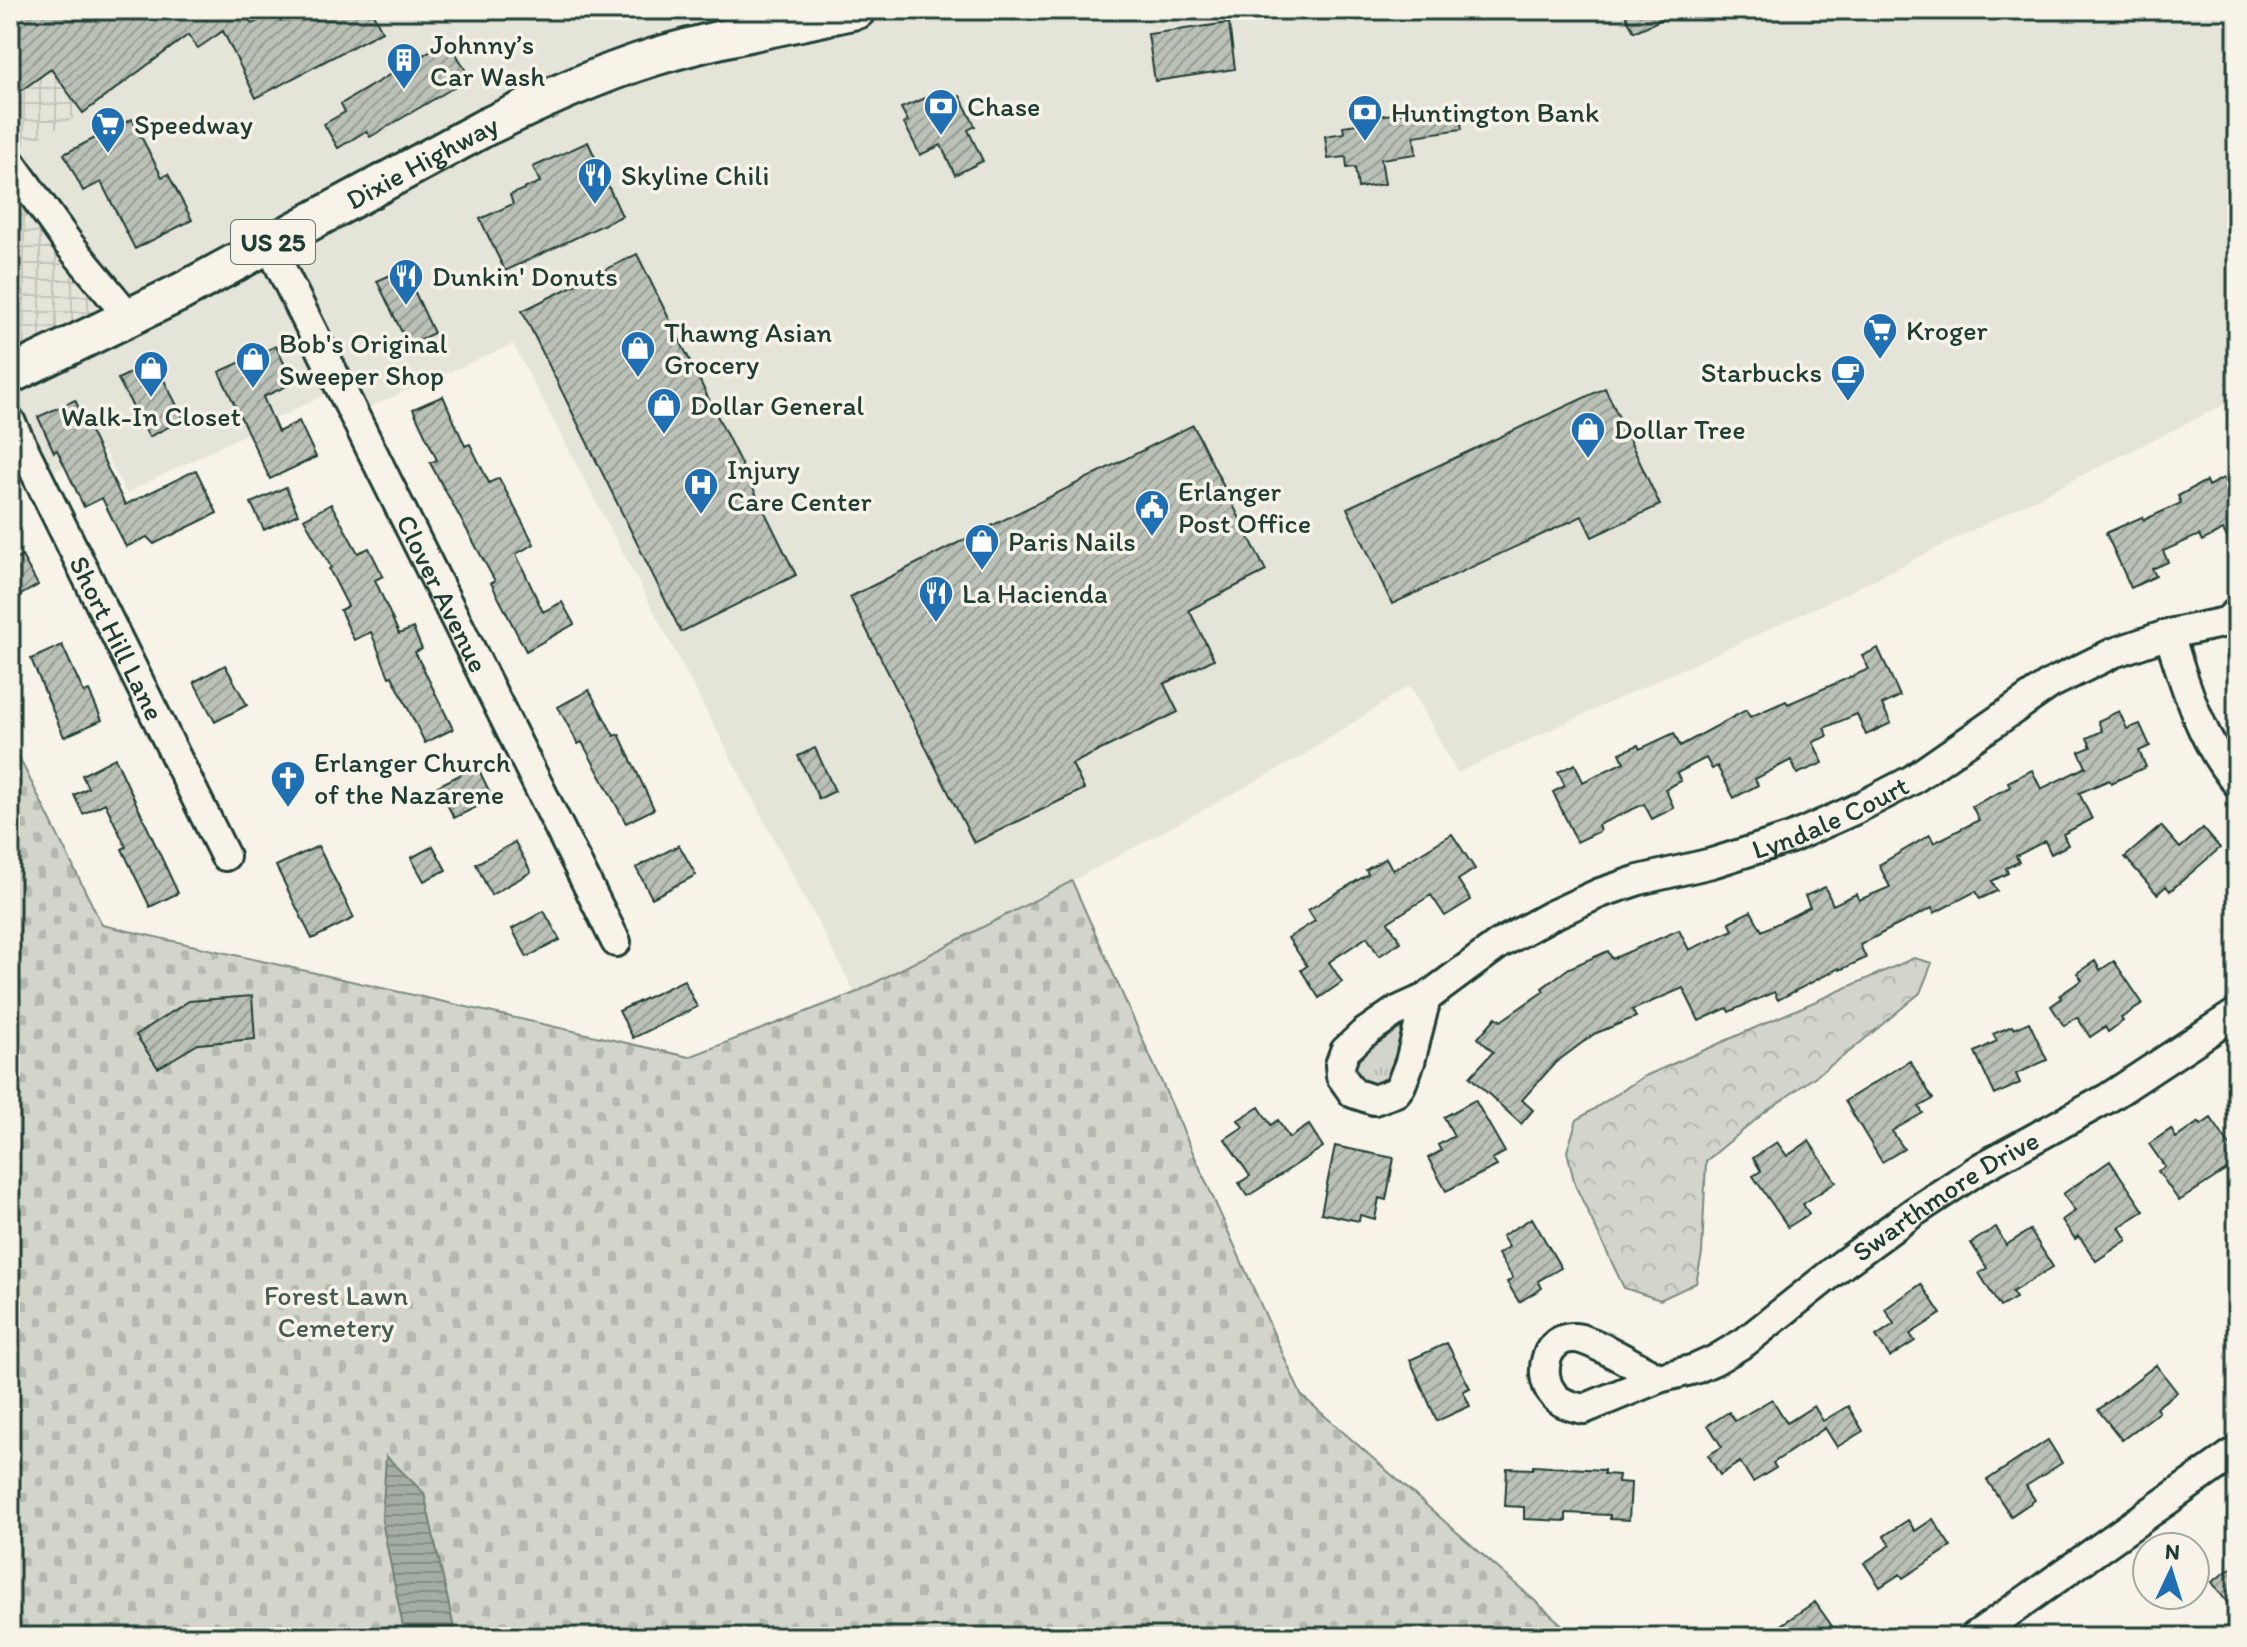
<svg xmlns="http://www.w3.org/2000/svg" width="2247" height="1647" viewBox="0 0 2247 1647" font-family="Itim,sans-serif">
<defs>
<pattern id="industrial-grid" width="8" height="8" patternUnits="userSpaceOnUse" patternTransform="scale(2)"><rect width="8" height="8" fill="#e5e4d9"/><path d="M0 4h8M4 0v8" fill="none" stroke="#c4c4bb"/></pattern>
<pattern id="grass-tufts" width="24" height="20" patternUnits="userSpaceOnUse" patternTransform="scale(2)"><rect width="24" height="20" fill="#d3d5ca"/><path d="M3 7l-1-3M5 7V3M7 7l1-3M15 17l-1-3M17 17v-4M19 17l1-3" fill="none" stroke="#b5b8ae"/></pattern>
<pattern id="forest-crowns" width="20" height="18" patternUnits="userSpaceOnUse" patternTransform="scale(2)"><rect width="20" height="18" fill="#d3d5ca"/><path d="M2 6a3 3 0 1 1 6 0M12 15a3 3 0 1 1 6 0" fill="none" stroke="#b5b8ae"/></pattern>
<pattern id="cemetery-stones" width="16" height="16" patternUnits="userSpaceOnUse" patternTransform="scale(2)"><rect width="16" height="16" fill="#d3d5ca"/><path d="M2 7V4a2 2 0 0 1 4 0v3zM10 15v-3a2 2 0 0 1 4 0v3z" fill="#b5b8ae"/></pattern>
<pattern id="water-rules" width="6" height="5" patternUnits="userSpaceOnUse" patternTransform="scale(2)"><rect width="6" height="5" fill="#a4ada3"/><path d="M0 2.5h6" fill="none" stroke="#858e86"/></pattern>
<pattern id="building-hatch" width="6" height="6" patternUnits="userSpaceOnUse" patternTransform="scale(2)"><rect width="6" height="6" fill="#bbc1b6"/><path d="M-1 1l2-2M0 6l6-6M5 7l2-2" fill="none" stroke="#979e95"/></pattern>
</defs>
<rect width="100%" height="100%" fill="#f7f3e8"/>
<filter id="ink" filterUnits="userSpaceOnUse"><feTurbulence type="fractalNoise" baseFrequency=".0125" numOctaves="2"/><feDisplacementMap in="SourceGraphic" scale="16" xChannelSelector="R" yChannelSelector="G"/><feConvolveMatrix kernelMatrix="1 2 1 2 8 2 1 2 1" color-interpolation-filters="sRGB"/></filter>
<g filter="url(#ink)">
<path fill="#e5e4d9" d="M137 10H2237V398L1847 593 1457 773 1410 685 1301 757 1072 881 855 993 513 344 354 414 340 387 126 493 104 451 38 478 10 421V154L83 113Z"/>
<path fill="url(#industrial-grid)" d="M10 10 167 50 83 113 10 154Z
M10 162 129 317 10 375Z"/>
<path fill="url(#grass-tufts)" stroke="#79897f" stroke-width="2" d="M1416 1011 1385 1087H1360L1350 1059Z"/>
<path fill="url(#forest-crowns)" stroke="#79897f" stroke-width="2" d="M1914 958 1932 963 1920 993 1849 1052 1764 1113 1706 1161 1702 1254 1696 1283 1660 1300 1624 1288 1575 1185 1567 1151 1577 1120 1643 1077Z"/>
<path fill="url(#cemetery-stones)" stroke="#79897f" stroke-width="2" d="M10 739 102 925 689 1057 855 993 1072 881 1301 1395 1576 1637H25L10 1617Z"/>
<path fill="url(#water-rules)" stroke="#6f8077" stroke-width="2" d="M386 1456 424 1493 456 1637H405L382 1521Z"/>
<path fill="url(#building-hatch)" stroke="#1f3d34" stroke-width="2" d="M10 10H241L252 24 279 10H371L382 31 256 98 223 31 198 48 188 35 83 113 51 69 19 92 10 80Z
M1623 10H1682L1634 32Z
M1229 23 1235 69 1155 81 1148 34Z
M448 40 466 71 463 72 468 79 370 137 366 131 338 148 324 124 345 112 341 104Z
M933 95 938 106 960 96 975 126 968 130 983 161 955 175 941 145 920 155 904 123 908 121 901 108Z
M1458 105 1462 129 1414 136 1416 154 1381 159 1385 184 1358 188 1355 167 1347 168 1346 157 1328 159 1325 136 1344 133 1343 126 1371 122 1370 117Z
M132 119 162 177 168 174 192 220 135 249 101 182 83 191 64 154Z
M588 142 622 216 505 271 480 219 513 204 510 195 540 182 533 167Z
M637 254 796 575 681 632 522 311Z
M404 269 434 333 408 345 377 281Z
M276 346 293 383 263 397 278 432 299 421 316 457 270 479 219 372Z
M154 361 184 419 149 437 118 379Z
M1605 388 1660 505 1592 537 1582 516 1392 604 1347 508Z
M443 396 465 446 470 444 489 483 499 478 534 544 516 554 543 612 562 602 574 624 526 651 491 583 495 581 430 463 437 460 413 409Z
M75 400 125 505 196 470 217 513 154 544 147 537 126 547 102 498 84 507 57 450 54 452 38 417Z
M1193 425 1266 571 1189 610 1214 659 1164 684 1178 712 1072 764 1084 789 974 843 850 597Z
M2223 478 2237 504V555L2223 530 2202 541 2199 535 2163 551 2168 562 2152 569 2156 576 2131 588 2106 533 2142 517 2144 520 2181 503 2178 496 2206 481 2208 486Z
M286 487 298 514 264 530 251 503Z
M331 504 358 553 369 548 383 576 375 580 399 634 413 628 422 649 415 652 453 729 425 743 392 676 389 677 371 632 354 640 340 610 348 606 329 569 331 567 304 519Z
M22 556 38 585 10 601V563Z
M62 645 84 693 89 691 102 720 64 737 31 659Z
M1878 648 1900 696 1882 705 1891 723 1866 735 1857 714 1824 728 1828 736 1813 742 1823 763 1797 774 1791 760 1755 779 1758 785 1734 798 1717 766 1712 769 1706 758 1677 773 1681 781 1665 789 1674 808 1652 819 1644 804 1598 825 1600 831 1577 842 1553 792 1565 786 1558 772 1575 764 1583 782 1624 762 1620 753 1638 745 1640 749 1674 733 1680 746 1746 710 1750 717 1786 701 1788 704 1869 669 1862 656Z
M225 665 247 705 215 722 194 682Z
M589 690 614 736 619 734 654 809 626 823 582 742 578 744 558 707Z
M2119 711 2127 729 2140 724 2150 746 2139 751 2146 767 2111 783 2109 780 2079 793 2092 819 2063 834 2068 845 2051 854 2045 841 2016 856 2019 862 2006 868 2008 873 1992 881 1997 891 1980 899 1976 891 1934 913 1932 908 1888 930 1860 945 1866 958 1840 970 1839 968 1778 1000 1774 992 1729 1012 1727 1008 1699 1021 1683 988 1632 1010 1636 1017 1594 1034 1555 1063 1522 1100 1533 1110 1521 1124 1470 1077 1493 1052 1478 1038 1496 1017 1501 1021 1544 991 1542 988 1569 968 1608 951 1612 959 1679 930 1689 950 1733 930 1729 922 1751 911 1762 931 1810 907 1805 896 1825 887 1833 905 1856 894 1859 900 1890 887 1879 865 1930 835 1934 843 1979 820 1972 806 2010 787 2008 782 2032 770 2041 789 2086 767 2079 752 2091 747 2087 738 2102 731 2098 721Z
M815 748 835 791 819 799 798 756Z
M115 758 178 893 150 907 122 849 126 847 105 803 83 814 74 795 88 788 82 775Z
M477 766 493 799 454 818 438 786Z
M2161 826 2180 848 2203 828 2220 848 2170 891 2166 886 2157 894 2125 857Z
M1452 834 1475 869 1458 880 1471 900 1445 916 1431 895 1388 922 1401 942 1379 956 1367 937 1329 962 1342 982 1319 998 1301 970 1307 966 1288 938 1315 921 1308 910 1368 874 1366 870 1386 858 1393 870Z
M515 842 531 872 491 895 476 864Z
M679 845 696 875 652 898 636 868Z
M318 846 354 918 312 939 276 866Z
M433 846 446 870 424 881 411 858Z
M544 911 560 940 527 957 512 929Z
M2095 961 2100 970 2114 961 2143 1004 2121 1018 2123 1021 2108 1032 2105 1027 2090 1037 2077 1017 2064 1026 2051 1006 2062 998 2060 995 2082 980 2077 973Z
M684 980 697 1007 633 1038 619 1011Z
M252 996 255 1039 198 1044 158 1068 136 1035 189 1001Z
M2029 1022 2047 1060 2016 1074 2020 1083 1995 1095 1975 1052 1997 1041 1993 1034 2012 1026 2014 1029Z
M1910 1061 1933 1099 1919 1107 1923 1113 1892 1131 1904 1149 1882 1162 1845 1101Z
M1475 1100 1505 1152 1492 1159 1497 1166 1446 1191 1428 1158 1441 1151 1438 1145 1454 1136 1444 1117Z
M1259 1107 1271 1125 1278 1120 1289 1138 1309 1125 1323 1147 1248 1196 1239 1183 1250 1176 1225 1139 1243 1127 1238 1120Z
M2211 1118 2237 1156V1163L2179 1201 2158 1171 2165 1167 2149 1144 2171 1129 2176 1138 2199 1122 2201 1125Z
M1809 1141 1836 1182 1803 1204 1809 1214 1788 1227 1753 1176 1761 1171 1753 1158 1777 1142 1787 1156Z
M1335 1146 1394 1158 1386 1200 1379 1198 1375 1219 1360 1215 1359 1221 1321 1213Z
M2110 1161 2144 1211 2119 1227 2127 1240 2096 1261 2079 1236 2075 1239 2062 1220 2075 1211 2063 1194Z
M1532 1218 1561 1268 1538 1281 1542 1288 1519 1302 1507 1282 1513 1278 1498 1254 1509 1247 1502 1236Z
M1996 1227 2006 1245 2030 1230 2053 1267 2012 1292 2016 1298 2000 1307 1979 1273 1987 1268 1971 1243Z
M1921 1284 1941 1314 1910 1334 1915 1341 1890 1357 1876 1336 1894 1324 1885 1309Z
M1447 1343 1470 1388 1463 1391 1470 1406 1437 1421 1410 1360Z
M2156 1365 2177 1392 2156 1408 2159 1412 2122 1440 2098 1410Z
M1772 1399 1787 1423 1814 1406 1823 1421 1848 1406 1863 1431 1837 1447 1825 1428 1773 1463 1776 1468 1753 1482 1740 1462 1720 1475 1708 1455 1722 1447 1708 1425 1729 1412 1735 1421Z
M2048 1440 2062 1463 2026 1486 2035 1500 2011 1516 1987 1480Z
M1533 1466 1604 1470V1474L1619 1475 1618 1482 1631 1483 1629 1520 1610 1519V1515L1566 1513V1521L1524 1519V1507L1505 1506 1507 1468 1533 1469Z
M1933 1519 1951 1547 1903 1578 1900 1574 1880 1587 1864 1563 1891 1545 1884 1536 1908 1520 1915 1531Z
M2237 1564V1616L2212 1582Z
M1815 1602 1834 1629 1822 1637H1763Z"/>
<g fill="none" stroke-linecap="round" stroke-linejoin="round">
<g stroke="#1f3d34" stroke-width="34">
<g id="minor">
<path d="M10 162 68 243 129 317"/>
<path id="s1" d="M269 244 616 942"/>
<path id="s2" d="M10 421 225 856"/>
<path d="M2169 634C2185 685 2201 741 2237 783"/>
<path id="s3" d="M1426 998 1410 1062 1401 1085 1396 1092 1374 1100 1353 1093 1341 1076 1340 1065 1345 1051 1363 1034 1395 1012 1426 998 1499 944 1550 916 1600 893 1639 880 1712 863 1791 838 1854 810 1912 780 2050 684 2113 653 2169 634 2226 622 2237 612"/>
<path id="s4" d="M1659 1378C1642 1370 1590 1338 1575 1338 1546 1336 1537 1373 1552 1393 1559 1404 1573 1407 1584 1409L1659 1378 1695 1369 1715 1360 1745 1342 1843 1264 1914 1212 1982 1167 2108 1098 2237 1013"/>
<path d="M1974 1637 2237 1451"/>
</g>
</g>
<g stroke="#1f3d34" stroke-width="42">
<g id="major">
<path id="s5" d="M10 375 181 292 484 128C539 102 596 75 654 57 720 37 789 25 857 10"/>
</g>
</g>
<use href="#minor" stroke="#f7f3e8" stroke-width="28"/>
<use href="#major" stroke="#f7f3e8" stroke-width="36"/>
</g>
</g>
<defs>
<g id="building-pin" transform="scale(1.8)"><path d="M0 17L-7.5 6A9.5 9.5 0 1 1 7.5 6Z" fill="#1f6fb2" stroke="#f7f3e8"/><path d="M-4-6H4V6H1V3H-1V6H-4ZM-2.5-4.3h1.7v1.8h-1.7ZM.8-4.3h1.7v1.8H.8ZM-2.5-1h1.7V.8h-1.7ZM.8-1h1.7V.8H.8Z" fill="#fff"/></g>
<g id="bank-pin" transform="scale(1.8)"><path d="M0 17L-7.5 6A9.5 9.5 0 1 1 7.5 6Z" fill="#1f6fb2" stroke="#f7f3e8"/><path d="M-6-4H6V4H-6ZM0-2.3a2.3 2.3 0 1 0 0 4.6a2.3 2.3 0 1 0 0-4.6Z" fill="#fff"/></g>
<g id="supermarket-pin" transform="scale(1.8)"><path d="M0 17L-7.5 6A9.5 9.5 0 1 1 7.5 6Z" fill="#1f6fb2" stroke="#f7f3e8"/><path d="M-6-5.5h2.5l.6 2H6L4.5 2H-2.5L-4.4-4H-6ZM-1.5 3.2a1.3 1.3 0 1 0 .1 0ZM3 3.2a1.3 1.3 0 1 0 .1 0Z" fill="#fff"/></g>
<g id="restaurant-pin" transform="scale(1.8)"><path d="M0 17L-7.5 6A9.5 9.5 0 1 1 7.5 6Z" fill="#1f6fb2" stroke="#f7f3e8"/><path d="M-5-6h1v4h1v-4h1v4h1v-4h1v5L-1.5 .5V6h-2V.5L-5-1ZM5-6V6H3V1.5H1.5Q1.5-4 5-6Z" fill="#fff"/></g>
<g id="shop-pin" transform="scale(1.8)"><path d="M0 17L-7.5 6A9.5 9.5 0 1 1 7.5 6Z" fill="#1f6fb2" stroke="#f7f3e8"/><path d="M-5-2.5h2.3a2.7 3.5 0 0 1 5.4 0H5L5.5 6h-11ZM-1.5-2.5h3a1.5 2.3 0 0 0-3 0Z" fill="#fff"/></g>
<g id="cafe-pin" transform="scale(1.8)"><path d="M0 17L-7.5 6A9.5 9.5 0 1 1 7.5 6Z" fill="#1f6fb2" stroke="#f7f3e8"/><path d="M-5.5-4.5H6V0H3Q3 3.5 0 3.5H-2.5Q-5.5 3.5-5.5 0ZM3-3.2v2h1.7v-2ZM-6 4.5H4V6H-6Z" fill="#fff"/></g>
<g id="hospital-pin" transform="scale(1.8)"><path d="M0 17L-7.5 6A9.5 9.5 0 1 1 7.5 6Z" fill="#1f6fb2" stroke="#f7f3e8"/><path d="M-5-5h3v3.5h4V-5h3V5h-3V1.5h-4V5h-3Z" fill="#fff"/></g>
<g id="civic-pin" transform="scale(1.8)"><path d="M0 17L-7.5 6A9.5 9.5 0 1 1 7.5 6Z" fill="#1f6fb2" stroke="#f7f3e8"/><path d="M-.6-6.5H3V-4.5H.6V-3L4-1V1h2V6H-6V1h2V-1L-.6-3ZM-1.2 2.5V6h2.4V2.5Z" fill="#fff"/></g>
<g id="church-pin" transform="scale(1.8)"><path d="M0 17L-7.5 6A9.5 9.5 0 1 1 7.5 6Z" fill="#1f6fb2" stroke="#f7f3e8"/><path d="M-1.2-6h2.4v3.5h3.3v2.4h-3.3V6h-2.4V-.1h-3.3v-2.4h3.3Z" fill="#fff"/></g>
</defs>
<g fill-rule="evenodd">
<use href="#building-pin" x="404" y="60"/>
<use href="#bank-pin" x="941" y="106"/>
<use href="#bank-pin" x="1365" y="112"/>
<use href="#supermarket-pin" x="108" y="124"/>
<use href="#restaurant-pin" x="595" y="175"/>
<use href="#restaurant-pin" x="406" y="276"/>
<use href="#supermarket-pin" x="1880" y="330"/>
<use href="#shop-pin" x="638" y="348"/>
<use href="#shop-pin" x="253" y="359"/>
<use href="#shop-pin" x="151" y="368"/>
<use href="#cafe-pin" x="1848" y="372"/>
<use href="#shop-pin" x="664" y="405"/>
<use href="#shop-pin" x="1588" y="429"/>
<use href="#hospital-pin" x="701" y="485"/>
<use href="#civic-pin" x="1152" y="507"/>
<use href="#shop-pin" x="982" y="541"/>
<use href="#restaurant-pin" x="936" y="593"/>
<use href="#church-pin" x="288" y="778"/>
</g>
<g text-anchor="middle" stroke-width="7" stroke-linejoin="round" paint-order="stroke">
<rect fill="#f7f3e8" stroke="#60746a" stroke-width="2" x="231" y="220" width="84" height="44" rx="6"/>
<g font-size="26" font-weight="bold" fill="#1f3d34">
<text x="273" y="251">US 25</text>
</g>
<g font-size="28" fill="#1f3d34" stroke="#f7f3e8" text-anchor="start">
<text x="430" y="54">Johnny’s<tspan x="430" dy="32">Car Wash</tspan></text>
<text x="967" y="116">Chase</text>
<text x="1391" y="122">Huntington Bank</text>
<text x="134" y="134">Speedway</text>
<text x="621" y="185">Skyline Chili</text>
<text x="432" y="286">Dunkin' Donuts</text>
<text x="1906" y="340">Kroger</text>
<text x="664" y="342">Thawng Asian<tspan x="664" dy="32">Grocery</tspan></text>
<text x="279" y="353">Bob's Original<tspan x="279" dy="32">Sweeper Shop</tspan></text>
<text x="1822" y="382" text-anchor="end">Starbucks</text>
<text x="690" y="415">Dollar General</text>
<text x="151" y="426" text-anchor="middle">Walk-In Closet</text>
<text x="1614" y="439">Dollar Tree</text>
<text x="727" y="479">Injury<tspan x="727" dy="32">Care Center</tspan></text>
<text x="1178" y="501">Erlanger<tspan x="1178" dy="32">Post Office</tspan></text>
<text x="1008" y="551">Paris Nails</text>
<text x="962" y="603">La Hacienda</text>
<text x="314" y="772">Erlanger Church<tspan x="314" dy="32">of the Nazarene</tspan></text>
</g>
<g font-size="28" fill="#1f3d34" stroke="#f7f3e8">
<text dy="10" stroke="none"><textPath href="#s5" startOffset="464">Dixie Highway</textPath></text>
<text dy="10" stroke="none"><textPath href="#s1" startOffset="390">Clover Avenue</textPath></text>
<text dy="10" stroke="none"><textPath href="#s2" startOffset="242">Short Hill Lane</textPath></text>
<text dy="10" stroke="none"><textPath href="#s3" startOffset="736">Lyndale Court</textPath></text>
<text dy="10" stroke="none"><textPath href="#s4" startOffset="628">Swarthmore Drive</textPath></text>
</g>
<g font-size="28" fill="#435b52" stroke="#f7f3e8">
<text x="336" y="1305">Forest Lawn<tspan x="336" dy="32">Cemetery</tspan></text>
</g>
</g>
<rect width="2247" height="1647" fill="none" stroke="#f7f3e8" stroke-width="40"/>
<rect x="20" y="20" width="2207" height="1607" fill="none" stroke="#1f3d34" stroke-width="3" filter="url(#ink)"/>
<g transform="translate(2171 1571) rotate(4)"><circle r="38" fill="#f7f3e8" stroke="#a1aaa0" stroke-width="2"/>
<path d="M0-6L14 30L0 20L-14 30Z" fill="#1f6fb2"/>
<text y="-12" font-size="22" font-weight="bold" text-anchor="middle" fill="#1f3d34">N</text>
</g>
</svg>
